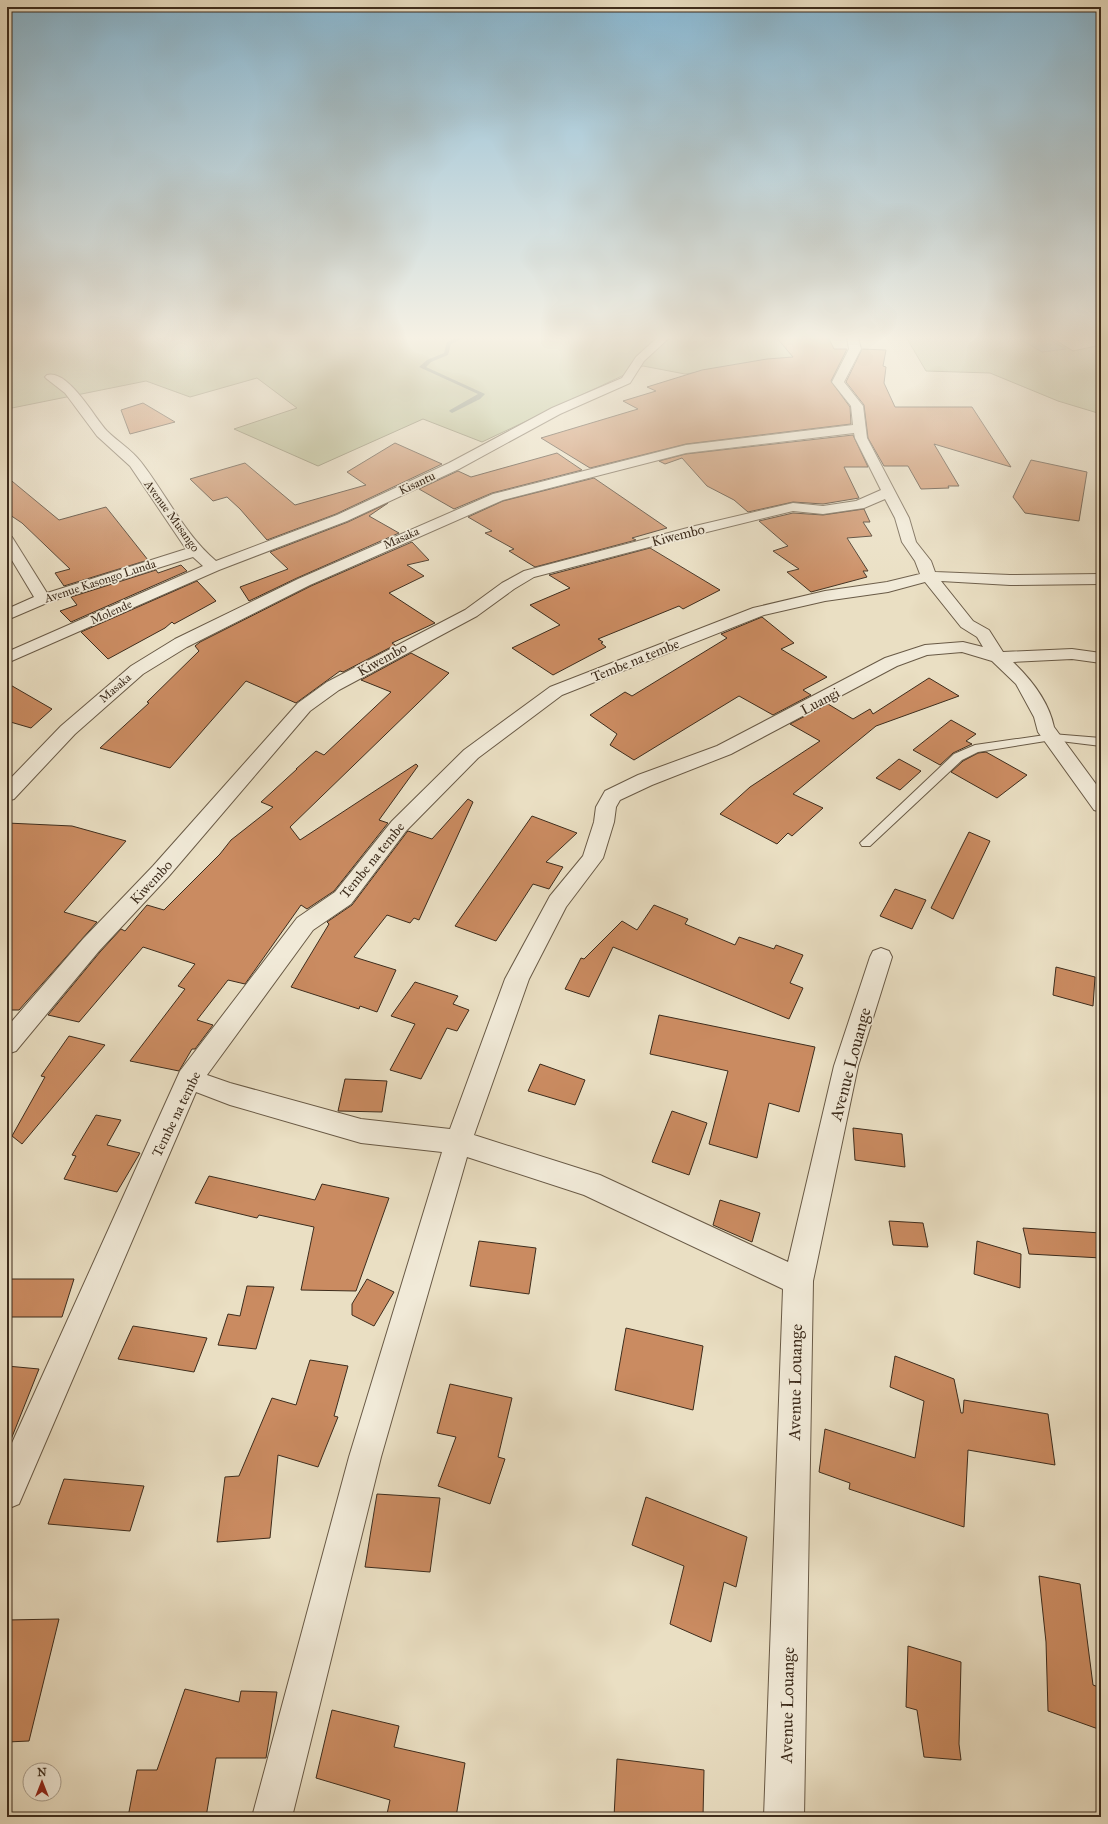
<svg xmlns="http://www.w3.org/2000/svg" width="1108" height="1824" viewBox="0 0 1108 1824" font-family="'IM FELL Great Primer',serif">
<rect width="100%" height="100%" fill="#eadfc3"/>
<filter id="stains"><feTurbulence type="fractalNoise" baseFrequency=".005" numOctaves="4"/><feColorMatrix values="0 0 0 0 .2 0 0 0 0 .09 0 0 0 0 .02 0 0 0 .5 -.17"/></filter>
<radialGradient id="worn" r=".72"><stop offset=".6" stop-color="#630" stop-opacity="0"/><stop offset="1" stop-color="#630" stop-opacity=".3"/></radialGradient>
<path fill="#b7c193" stroke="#7a7758" d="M7 337H824L827 353 685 374 643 366 482 442 423 419 318 466 234 429 297 408 257 378 190 397 146 381 7 409Z
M906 337H1050L1073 351 1101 345V414L1058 401 990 373 926 371Z"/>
<path fill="#98bdb3" stroke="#748377" d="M1045 337 1066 349 1042 352 1020 339Z"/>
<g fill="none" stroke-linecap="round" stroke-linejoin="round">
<path fill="#748377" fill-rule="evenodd" d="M459 337H467L451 344 448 355 431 362 426 367 485 394 480 399 452 413 449 411 450 410 478 394 419 367 427 360 444 353 447 342Z"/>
</g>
<path fill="#ca8b61" stroke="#3e2d1d" d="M776 337H828L834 349H847L831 381 850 407 851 424 686 444 590 468 541 438 638 409 623 401 656 391 647 387 702 370 767 359 793 357Z
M862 349 886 350 883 366 886 367 884 383 895 407H972L1011 467 934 444 959 486H948L949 488 921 489 908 466H884L868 438 864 405 846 382Z
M143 403 175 422 130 434 121 410Z
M853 435 868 467H844L859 498 823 504 793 502 748 512 734 500 707 486 682 458 665 464 659 461 686 454Z
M395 443 442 464 336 514 267 540 240 509 227 497 213 501 190 479 245 463 295 505 366 485 347 472Z
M557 453 582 470 492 493 454 509 419 489 458 471 471 477Z
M1031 460 1087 472 1079 521 1025 513 1013 497Z
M7 477 59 520 106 507 148 560 64 586 55 573 70 569 22 523 7 513Z
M594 478 667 528 632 538 636 540 535 567 509 551 514 549 485 533 492 531 468 517 503 501Z
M388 503 369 516 399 533 297 578 249 601 240 587 288 569 270 552 348 522Z
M864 509 870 522H863L872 536 847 538 868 571H863L867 577 811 592 787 572 799 569 773 551 788 546 759 521 793 513 823 515Z
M412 542 429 560 407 565 424 576 389 593 435 623 392 643 395 645 343 672 340 671 296 703 246 681 170 768 100 748 149 703 147 702 199 651 195 646 200 642 311 586Z
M650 548 720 590 683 609 679 606 598 639 603 642 601 643 606 647 553 675 512 648 560 625 530 605 570 588 549 575Z
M181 565 187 571 71 622 60 611 77 605 71 597 156 570 158 573Z
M197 581 216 601 174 624 172 622 165 628 108 659 81 632Z
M762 617 794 643 781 649 827 677 803 690 811 695 773 715 739 696 634 760 610 745 617 734 590 715 625 692 632 696 727 638 721 634Z
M411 653 449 673 290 827 300 840 416 764 418 766 379 820 388 823 334 891 307 909 301 905 245 984 228 980 197 1020 213 1025 195 1049H192L179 1071 130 1061 185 989 178 986 195 964 143 947 79 1022 48 1015 100 952 121 929 125 931 147 905 164 910 220 854 231 840 273 807 261 802 297 769H296L316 751 324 755 391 692 361 680Z
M929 678 959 696 876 726 793 794 823 808 792 836 788 833 777 844 720 814 750 787 820 741 790 724 828 704 853 719 870 709 873 714Z
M7 683 52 709 31 728 7 721Z
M951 720 976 734 966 741 972 744 953 753 940 765 913 750Z
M986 752 1027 775 997 798 951 772 963 761 978 753Z
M899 759 921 771 900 790 876 778Z
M468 799 473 802 419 920 414 918 410 923 387 915 354 957 396 970 377 1012 360 1006 359 1009 291 987 329 924 327 922 352 905 407 832 408 831 432 839Z
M532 816 577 833 546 862 563 867 549 889 533 884 496 941 455 926Z
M7 823 72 826 126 841 64 912 97 922 19 1010H7Z
M969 832 990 841 953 919 931 908Z
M895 889 926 900 912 929 880 916Z
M654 905 688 919 685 924 735 945 739 937 774 949 776 945 803 955 790 983 803 988 789 1019 613 947 589 997 565 989 581 958 584 959 622 921 637 930Z
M1056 967 1095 977 1093 1006 1053 995Z
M415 982 458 996 453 1004 469 1010 457 1031 447 1028 421 1079 390 1070 415 1024 391 1016Z
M659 1015 815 1047 799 1112 769 1103 757 1158 709 1144 728 1071 650 1054Z
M69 1036 105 1045 22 1144 12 1136 45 1077 41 1076Z
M540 1064 585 1080 575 1105 528 1091Z
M345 1079 387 1081 382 1112 338 1111Z
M672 1111 707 1123 689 1175 652 1162Z
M96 1115 121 1120 107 1145 140 1153 117 1192 64 1179 76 1156 72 1155Z
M853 1128 902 1134 905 1167 855 1160Z
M209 1176 315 1200 322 1184 389 1198 356 1291 301 1290 314 1227 259 1215 257 1218 195 1203Z
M720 1200 760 1213 752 1242 713 1225Z
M889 1221 923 1223 928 1247 893 1245Z
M1023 1228 1101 1233V1258L1029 1254Z
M479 1241 536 1248 529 1294 470 1286Z
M977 1241 1021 1254 1020 1288 974 1274Z
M7 1279H74L62 1317H7Z
M367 1279 394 1292 374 1326 352 1315V1304Z
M247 1286 274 1287 256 1349 218 1345 228 1314 240 1316Z
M133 1326 207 1338 194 1372 118 1359Z
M626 1328 703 1346 693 1410 615 1390Z
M895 1356 954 1379 961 1413H963L964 1400 1048 1414 1055 1465 968 1450 964 1527 849 1489 850 1483 819 1472 825 1429 915 1458 924 1401 890 1387Z
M310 1360 348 1366 334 1416 338 1417 318 1467 278 1455 270 1538 217 1542 225 1477 239 1476 272 1398 296 1405Z
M7 1366 39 1369 8 1447H7Z
M450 1384 512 1398 498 1457 505 1459 490 1504 438 1486 456 1437 437 1433Z
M64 1479 144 1486 130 1531 48 1524Z
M377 1494 440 1498 430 1572 365 1567Z
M646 1497 747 1537 736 1587 724 1582 711 1642 670 1624 684 1566 632 1545Z
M1039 1576 1080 1584 1093 1685 1101 1688V1730L1048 1711 1046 1642Z
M59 1619 29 1741 7 1742V1620Z
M908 1646 961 1662 959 1744 961 1760 924 1757 917 1710 906 1707Z
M185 1689 239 1702 241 1691 277 1692 266 1758H216L206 1817H128L137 1770H157Z
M332 1710 399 1726 394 1747 465 1763 456 1817H401L387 1814 390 1800 316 1778Z
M617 1759 704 1770 703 1817H614Z"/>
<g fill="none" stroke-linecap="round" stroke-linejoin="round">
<g stroke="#695a46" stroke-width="2">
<path id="lane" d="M1052 734 1101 738V746L1052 740 978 752 962 760 870 846H862L860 843 954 754 975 745Z"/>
</g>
<g stroke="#695a46" stroke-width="2">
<path id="street" d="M658 337H670L644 361 630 383 560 414 459 469 347 521 219 570 7 663V652L203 566 193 557 49 602 7 620V609L34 597 7 552V536L12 537 47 593 186 549 130 466 97 436 65 393 47 379 45 377 47 375C68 369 94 417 107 431 117 441 132 450 141 462 166 494 184 534 216 561L337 515 449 463 552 408 622 378 636 357Z
M847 337H858L861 349 844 382 863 406 867 438 909 518 916 542 931 561 935 572 1010 575 1101 574V584L1010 585 941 581 973 621 989 630 1003 652 1072 649 1101 653V663L1072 659 1013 662C1031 679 1049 702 1054 727L1101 791V812L1094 810 1038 732 1034 717 1016 684 992 661 962 652 927 655 897 666 731 754 652 785 620 800 616 807 614 822 603 858 566 907 529 979 474 1135 600 1175 788 1262 834 1066 870 957 873 951 881 948 889 951 892 957 858 1066 813 1281 804 1817H764L783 1289 584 1195 467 1157 381 1457 292 1817H252L349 1457 442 1152 361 1143 230 1105 196 1092 19 1504 7 1509V1454L180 1071 297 918 335 892 392 821 464 750 550 687 753 608 825 591 887 582 920 574 915 561 902 542 895 518 885 499 864 508 823 514 793 511 703 533 534 577 514 589 477 616 339 690 310 711 169 876 99 951 16 1051 7 1054V1027L83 939 153 866 298 703 327 682 465 610 502 583 524 571 695 526 793 503 823 506 856 501 881 490 855 438 854 433 686 453 503 500 310 585 187 647 143 674 75 734 14 799 7 801V782L61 726 131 666 175 639 298 579 493 494 686 445 853 425 851 406 832 382 849 349ZM925 582 961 627 977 637 983 647 963 642 925 645 885 658 717 746 638 775 605 791 596 807 594 822 583 856 550 896 505 979 450 1129 361 1119 230 1083 207 1075 313 930 351 904 406 831 478 758 562 695 764 615 825 601 888 592Z"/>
</g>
<use href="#lane" fill="#f1ead8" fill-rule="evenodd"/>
<use href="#street" fill="#f1ead8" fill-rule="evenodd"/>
</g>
<linearGradient id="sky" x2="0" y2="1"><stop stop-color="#88b8d3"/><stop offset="0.57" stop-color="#f6f1e4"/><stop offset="1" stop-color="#f6f1e4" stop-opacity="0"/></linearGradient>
<rect width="1108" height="593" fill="url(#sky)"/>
<g text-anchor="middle" stroke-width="3.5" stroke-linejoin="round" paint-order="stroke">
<g font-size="12" fill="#3e2d1d" stroke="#f1ead8">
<text transform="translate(417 483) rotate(-25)" y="4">Kisantu</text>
<text transform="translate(172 516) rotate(54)" y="4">Avenue Musango</text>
<text transform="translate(401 538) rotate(-24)" y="4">Masaka</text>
<text transform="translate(100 581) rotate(-18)" y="4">Avenue Kasongo Lunda</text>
<text transform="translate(111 612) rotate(-24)" y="4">Molende</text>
<text transform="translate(115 688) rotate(-41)" y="4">Masaka</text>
</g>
<g font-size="14" fill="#3e2d1d" stroke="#f1ead8">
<text transform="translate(678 535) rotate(-14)" y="5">Kiwembo</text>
<text transform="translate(382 659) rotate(-29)" y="5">Kiwembo</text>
<text transform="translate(635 660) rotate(-22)" y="5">Tembe na tembe</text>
<text transform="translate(820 701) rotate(-28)" y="5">Luangi</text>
<text transform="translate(372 860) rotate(-51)" y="5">Tembe na tembe</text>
<text transform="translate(151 882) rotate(-47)" y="5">Kiwembo</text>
<text transform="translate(176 1114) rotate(-64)" y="5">Tembe na tembe</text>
</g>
<g font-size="17" fill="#3e2d1d" stroke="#f1ead8">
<text transform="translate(850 1064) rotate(-75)" y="6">Avenue Louange</text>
<text transform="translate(795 1382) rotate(-89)" y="6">Avenue Louange</text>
<text transform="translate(787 1705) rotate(-89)" y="6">Avenue Louange</text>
</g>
</g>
<rect width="1108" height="1824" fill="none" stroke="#eadfc3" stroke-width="24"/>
<rect x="8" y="8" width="1092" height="1808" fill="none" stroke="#3e2d1d" stroke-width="2"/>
<rect x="12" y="12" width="1084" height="1800" fill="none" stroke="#3e2d1d"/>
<g transform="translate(42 1782)"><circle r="19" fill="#f1ead8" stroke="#a99e8d"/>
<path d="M0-3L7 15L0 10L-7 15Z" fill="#8f2418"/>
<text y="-6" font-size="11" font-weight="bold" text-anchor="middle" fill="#3e2d1d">N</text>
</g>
<rect width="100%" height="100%" filter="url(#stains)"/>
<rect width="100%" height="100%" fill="url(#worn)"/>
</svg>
